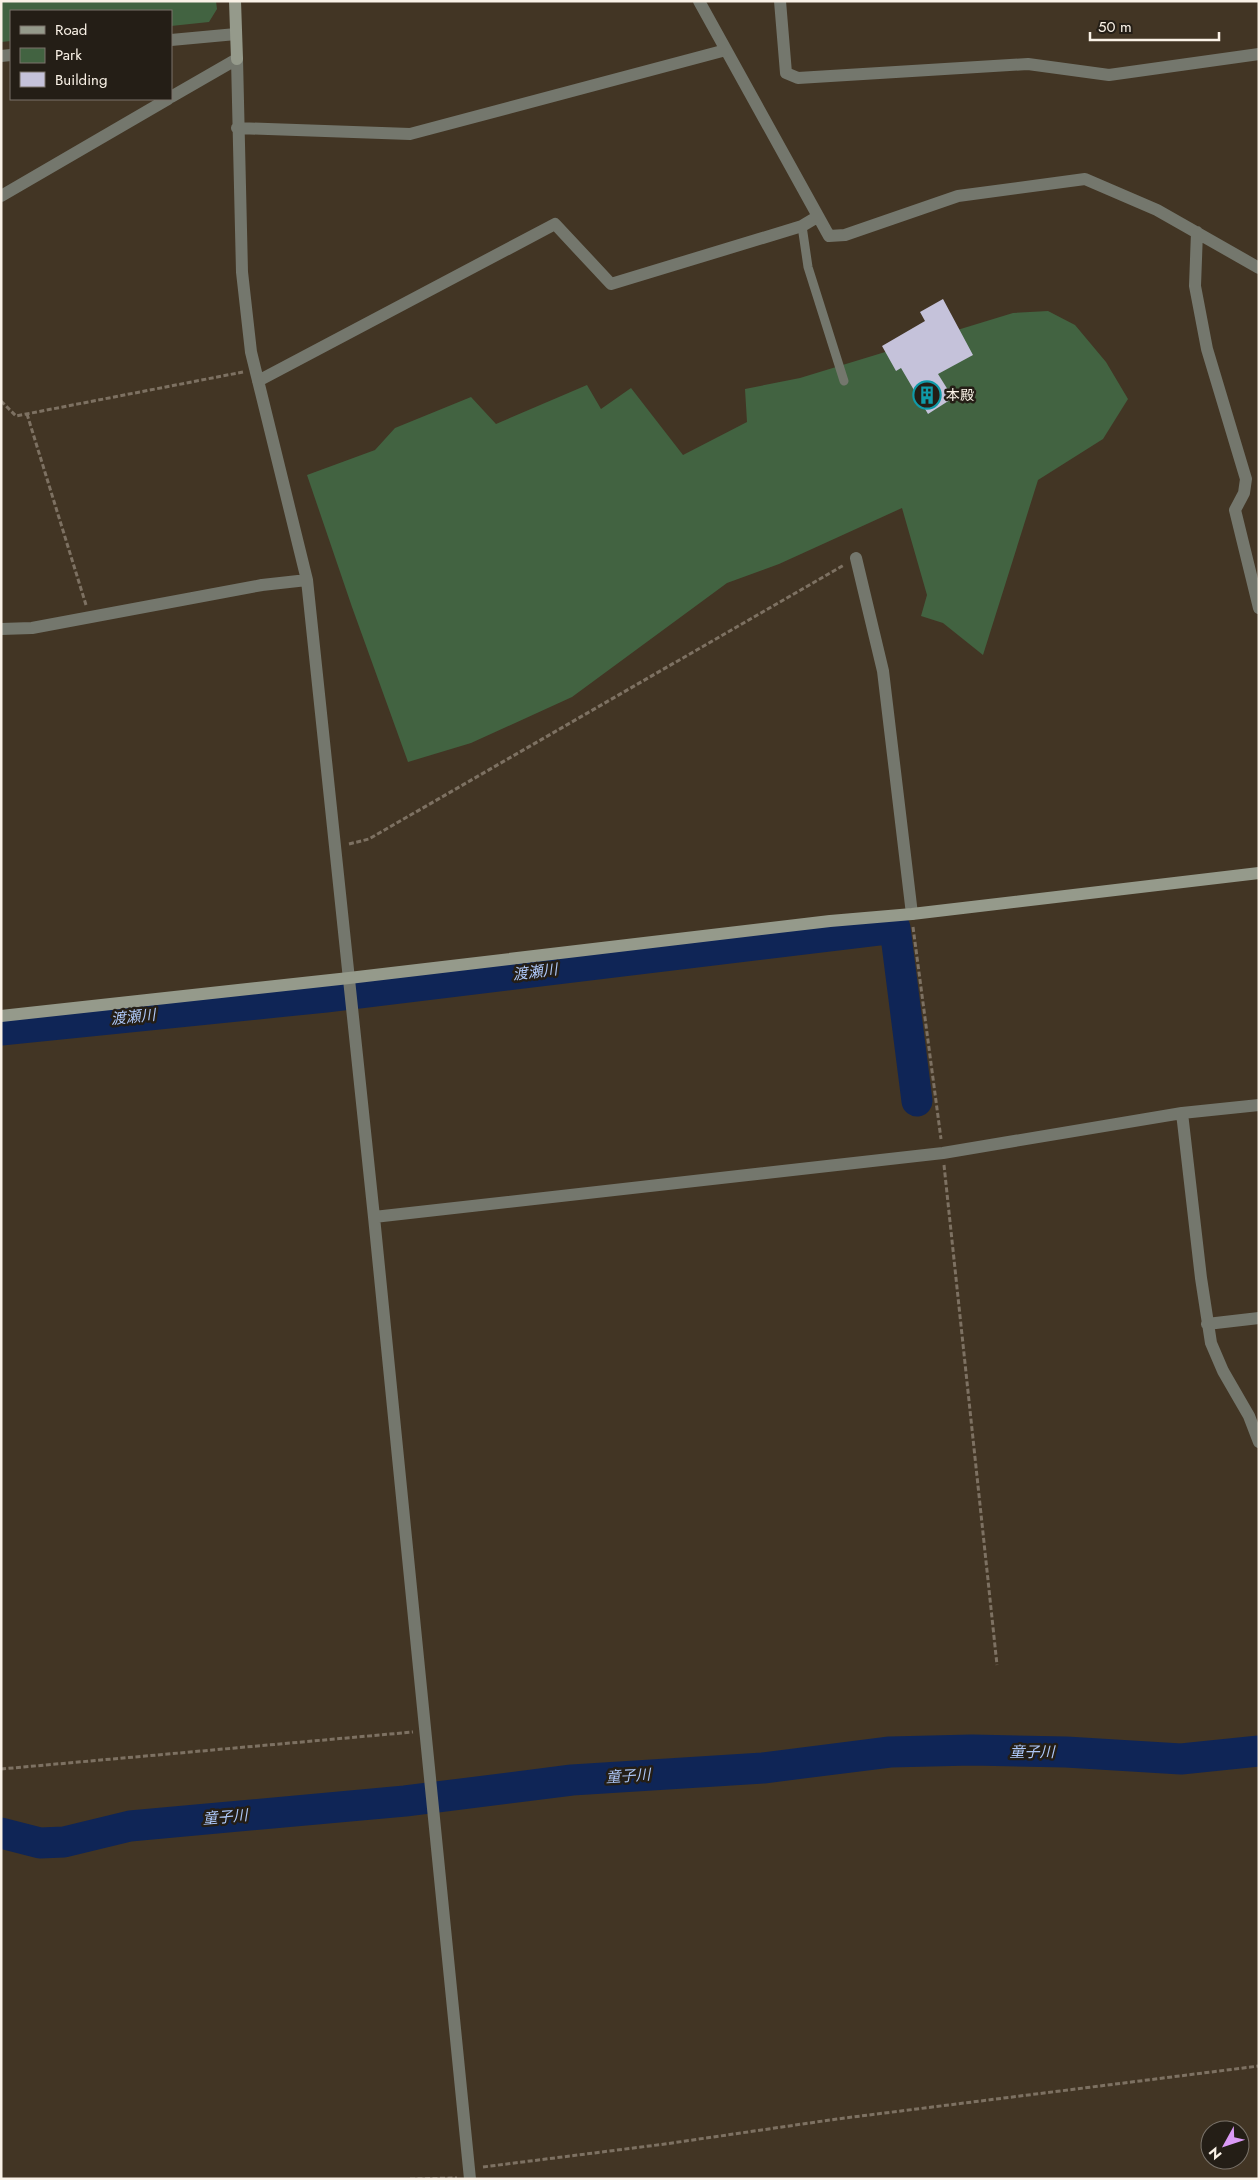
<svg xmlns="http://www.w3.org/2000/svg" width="1260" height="2180" viewBox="0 0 1260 2180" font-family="Jost,'Noto Sans JP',sans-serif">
<rect width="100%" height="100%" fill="#423524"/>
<path fill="#426341" d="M1 1H216L217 9 209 22 171 26V11H11V41L1 42Z
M1048 311 1075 325 1106 362 1128 399 1103 439 1038 480 983 655 943 623 921 616 927 595 902 508 779 564 727 583 572 697 471 743 408 762 352 607 307 475 375 450 395 428 471 397 496 424 587 385 601 409 631 388 683 455 747 422 745 389 800 378 1013 313Z"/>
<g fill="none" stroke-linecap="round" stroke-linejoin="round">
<path stroke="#0f2556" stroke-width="31" d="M1 1030 326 997 895 928 917 1101
M1 1833 40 1843 64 1842 130 1826 405 1801 572 1780 763 1768 890 1752 972 1750 1066 1752 1181 1759 1259 1751"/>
</g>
<path fill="#c5c2da" d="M943 299 973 355 938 374 953 398 928 414 901 368 896 371 882 346 925 321 920 312Z"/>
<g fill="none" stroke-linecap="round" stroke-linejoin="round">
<path stroke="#7d7162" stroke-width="3" stroke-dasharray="5 2.5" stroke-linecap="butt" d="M1 401 16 416 243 372
M27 414 86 605
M349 844 369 839 844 565
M913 927 941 1139
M944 1165 997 1665
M1 1769 413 1732
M483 2167 665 2144 837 2119 1259 2066
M410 2179 457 2178"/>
<path stroke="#74776d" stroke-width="9" d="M802 226 808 267 844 381"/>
<path stroke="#74776d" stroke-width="12" d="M699 1 829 236 845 235 958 196 1085 179 1157 210 1259 268
M780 1 786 73 798 78 1028 64 1109 75 1259 54
M171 40 236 34
M1 56 11 55
M171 97 237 59 242 272 251 352 307 580 374 1217 470 2179
M237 128 410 134 726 50
M1 196 168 99
M1197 232 1195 286 1207 349 1246 479 1244 493 1235 510 1259 608
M258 381 555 224 611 284 802 226 817 217
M856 558 883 671 912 914
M1 629 32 628 262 585 307 580
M1182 1113 1201 1278 1211 1343 1223 1371 1249 1416 1259 1442
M374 1217 943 1153 1182 1113 1259 1105
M1207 1324 1259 1318"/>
<path stroke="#959a8b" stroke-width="12" d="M235 1 237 59
M1 1016 349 978 830 921 912 914 1259 873"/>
</g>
<defs>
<g id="building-ring" transform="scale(1.4375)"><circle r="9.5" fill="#241e16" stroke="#0f9aa8" stroke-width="1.5"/><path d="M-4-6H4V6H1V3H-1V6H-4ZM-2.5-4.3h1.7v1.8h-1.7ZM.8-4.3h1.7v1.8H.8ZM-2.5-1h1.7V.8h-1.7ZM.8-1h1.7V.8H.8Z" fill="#0f9aa8"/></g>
</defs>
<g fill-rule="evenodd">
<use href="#building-ring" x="927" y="395"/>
</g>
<g text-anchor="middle" stroke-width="5" stroke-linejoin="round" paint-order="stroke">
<g font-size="14" fill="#faf2e7" stroke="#241e16" text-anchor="start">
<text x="946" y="400">本殿</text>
</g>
<g font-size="15" font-style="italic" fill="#aec8f8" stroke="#241e16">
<text transform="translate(535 972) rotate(-7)" y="5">渡瀬川</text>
<text transform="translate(133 1017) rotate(-6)" y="5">渡瀬川</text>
<text x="1032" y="1757">童子川</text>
<text transform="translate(628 1776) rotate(-4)" y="5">童子川</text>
<text transform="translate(225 1817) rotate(-5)" y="5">童子川</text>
</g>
</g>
<rect width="1260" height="2180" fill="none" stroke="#faf2e7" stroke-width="5"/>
<rect x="10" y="10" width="162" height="90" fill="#241e16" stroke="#7a736a"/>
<rect x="20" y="26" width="25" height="8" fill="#959a8b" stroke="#7a736a"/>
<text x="55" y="35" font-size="15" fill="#faf2e7">Road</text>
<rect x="20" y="48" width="25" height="15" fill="#426341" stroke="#7a736a"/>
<text x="55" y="60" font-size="15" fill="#faf2e7">Park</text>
<rect x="20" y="72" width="25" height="15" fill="#c5c2da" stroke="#7a736a"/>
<text x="55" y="85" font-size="15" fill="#faf2e7">Building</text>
<g transform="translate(1225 2145) rotate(230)"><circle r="24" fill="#241e16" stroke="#7a736a"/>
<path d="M0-4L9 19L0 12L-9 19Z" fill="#db9af6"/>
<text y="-8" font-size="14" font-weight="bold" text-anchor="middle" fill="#faf2e7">N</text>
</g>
<path d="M1090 32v8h129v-8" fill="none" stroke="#faf2e7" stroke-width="2.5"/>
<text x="1098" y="32" font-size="15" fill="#faf2e7" stroke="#241e16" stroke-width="4" paint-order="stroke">50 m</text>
</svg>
